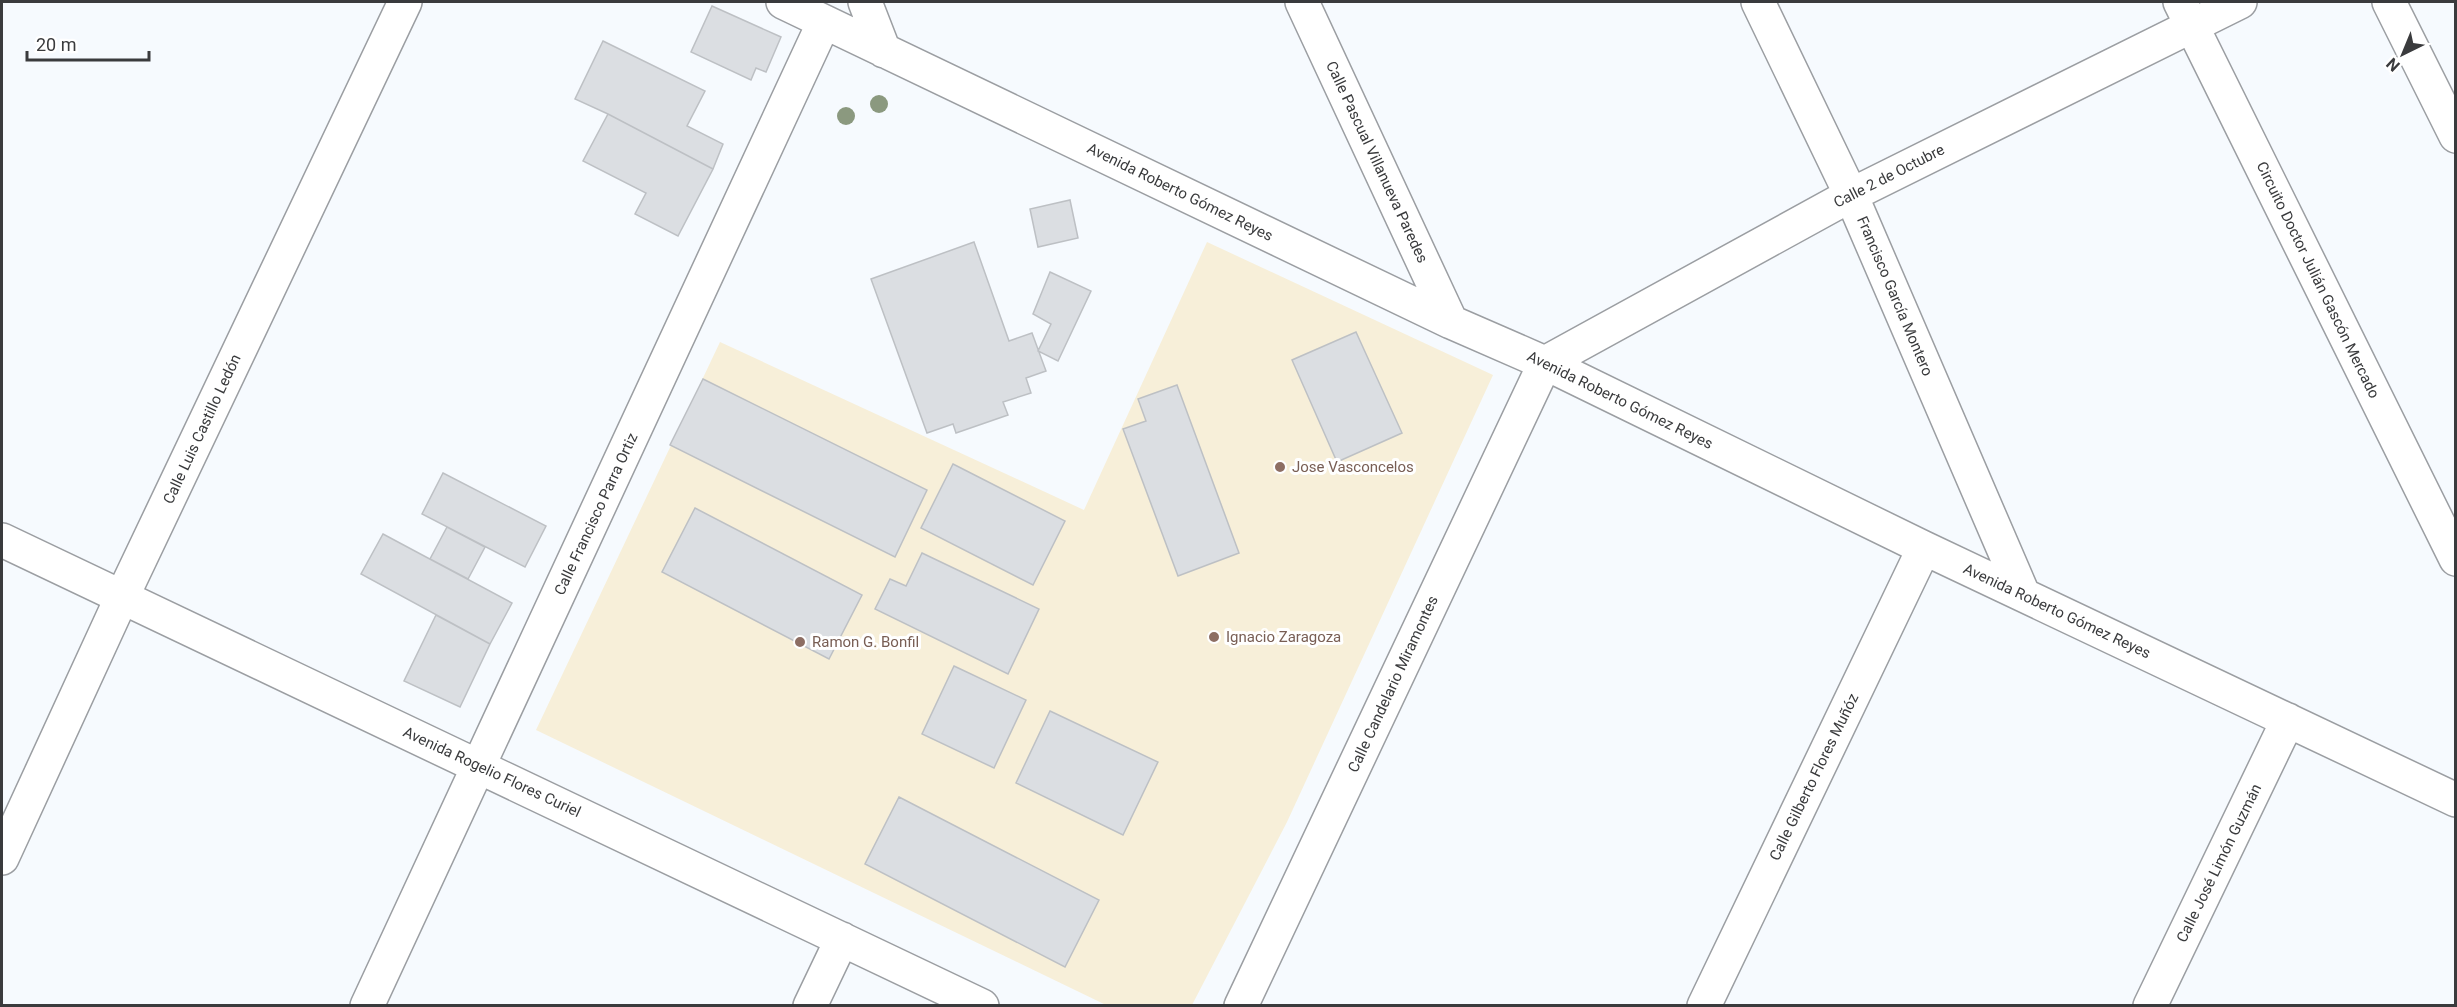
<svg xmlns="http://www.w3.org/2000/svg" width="2457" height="1007" viewBox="0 0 2457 1007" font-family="Roboto,sans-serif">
<rect width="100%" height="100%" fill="#f6fafe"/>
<path fill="#f7efd9" d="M1207 242 1493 375 1287 822 1192 1005H1106L536 730 720 342 1084 510Z"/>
<path fill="#dbdee2" stroke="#bdc0c4" stroke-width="1.5" d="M712 6 781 37 766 72 756 68 751 80 691 52Z
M603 41 705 91 687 126 723 144 713 169 608 114 575 99Z
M608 114 713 169 678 236 635 214 646 193 583 161Z
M1070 200 1078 238 1038 247 1030 209Z
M974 242 1009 341 1032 333 1046 371 1026 378 1031 393 1003 402 1008 415 956 433 953 424 927 433 871 279Z
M1050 272 1091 291 1058 361 1038 351 1051 324 1033 314Z
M1356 332 1402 433 1337 462 1292 360Z
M703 379 927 490 895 557 670 445Z
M1177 385 1239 553 1178 576 1123 429 1146 421 1138 399Z
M953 464 1065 521 1033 585 921 528Z
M443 473 546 526 525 567 422 514Z
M695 508 862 595 829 659 662 572Z
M447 527 485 547 468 579 430 559Z
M383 534 512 603 490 644 361 574Z
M922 553 1039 609 1008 674 875 609 890 579 906 586Z
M436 615 490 644 460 707 404 681Z
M954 666 1026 700 994 768 922 734Z
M1050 711 1158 762 1123 835 1016 783Z
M899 797 1099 900 1065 967 865 864Z"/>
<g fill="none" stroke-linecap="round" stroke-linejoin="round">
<g stroke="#9b9ea2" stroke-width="36">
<path id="street" d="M783 2 1451 322 1545 363 1924 548 2456 800
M865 2 884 51
M1302 2 1451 322
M1758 2 1851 195 2023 594
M2180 2 2456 559
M2389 2 2456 136
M2 540 982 1006
M2 858 122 597 405 2
M367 1006 824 22
M810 1006 842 939
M1241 1006 1545 363 1851 195 2240 2
M1704 1006 1924 548
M2150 1006 2288 720"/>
</g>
<use href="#street" stroke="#fff" stroke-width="33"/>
</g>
<g fill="#8b997f">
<circle cx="879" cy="104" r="9"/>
<circle cx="846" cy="116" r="9"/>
</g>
<g fill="#8d6e63" stroke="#fff" stroke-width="2">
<circle cx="1280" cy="467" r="6"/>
<circle cx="1214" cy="637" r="6"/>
<circle cx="800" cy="642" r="6"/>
</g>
<g text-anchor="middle" stroke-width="6" stroke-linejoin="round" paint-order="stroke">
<g font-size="15" fill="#3a3b3d" stroke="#fff">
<text transform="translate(1377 162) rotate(65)" y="5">Calle Pascual Villanueva Paredes</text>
<text transform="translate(1889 176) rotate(-27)" y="5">Calle 2 de Octubre</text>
<text transform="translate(1180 192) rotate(26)" y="5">Avenida Roberto Gómez Reyes</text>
<text transform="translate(2318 280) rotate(64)" y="5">Circuito Doctor Julián Gascón Mercado</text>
<text transform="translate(1895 296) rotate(67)" y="5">Francisco García Montero</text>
<text transform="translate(1620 400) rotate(26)" y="5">Avenida Roberto Gómez Reyes</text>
<text transform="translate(202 429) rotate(-65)" y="5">Calle Luis Castillo Ledón</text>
<text transform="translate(596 514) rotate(-65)" y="5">Calle Francisco Parra Ortiz</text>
<text transform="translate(2057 611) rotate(25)" y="5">Avenida Roberto Gómez Reyes</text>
<text transform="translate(1393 684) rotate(-65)" y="5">Calle Candelario Miramontes</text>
<text transform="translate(492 772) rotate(25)" y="5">Avenida Rogelio Flores Curiel</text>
<text transform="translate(1814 777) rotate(-64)" y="5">Calle Gilberto Flores Muñóz</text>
<text transform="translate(2219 863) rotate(-64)" y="5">Calle José Limón Guzmán</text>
</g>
<g font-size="15" fill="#785e54" stroke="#fff" text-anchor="start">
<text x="1292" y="472">Jose Vasconcelos</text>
<text x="1226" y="642">Ignacio Zaragoza</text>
<text x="812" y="647">Ramon G. Bonfil</text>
</g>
</g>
<rect width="2457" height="1007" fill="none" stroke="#3a3b3d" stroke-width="6"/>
<g transform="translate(2403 54) rotate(223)" stroke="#ffffff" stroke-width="4.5" paint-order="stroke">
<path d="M0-4.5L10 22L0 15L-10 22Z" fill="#3a3b3d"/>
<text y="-9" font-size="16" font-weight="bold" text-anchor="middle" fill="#3a3b3d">N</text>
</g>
<path d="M27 51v9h122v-9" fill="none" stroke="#3a3b3d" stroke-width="3"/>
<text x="36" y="51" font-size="18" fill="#3a3b3d" stroke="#ffffff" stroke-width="4.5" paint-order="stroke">20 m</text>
</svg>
